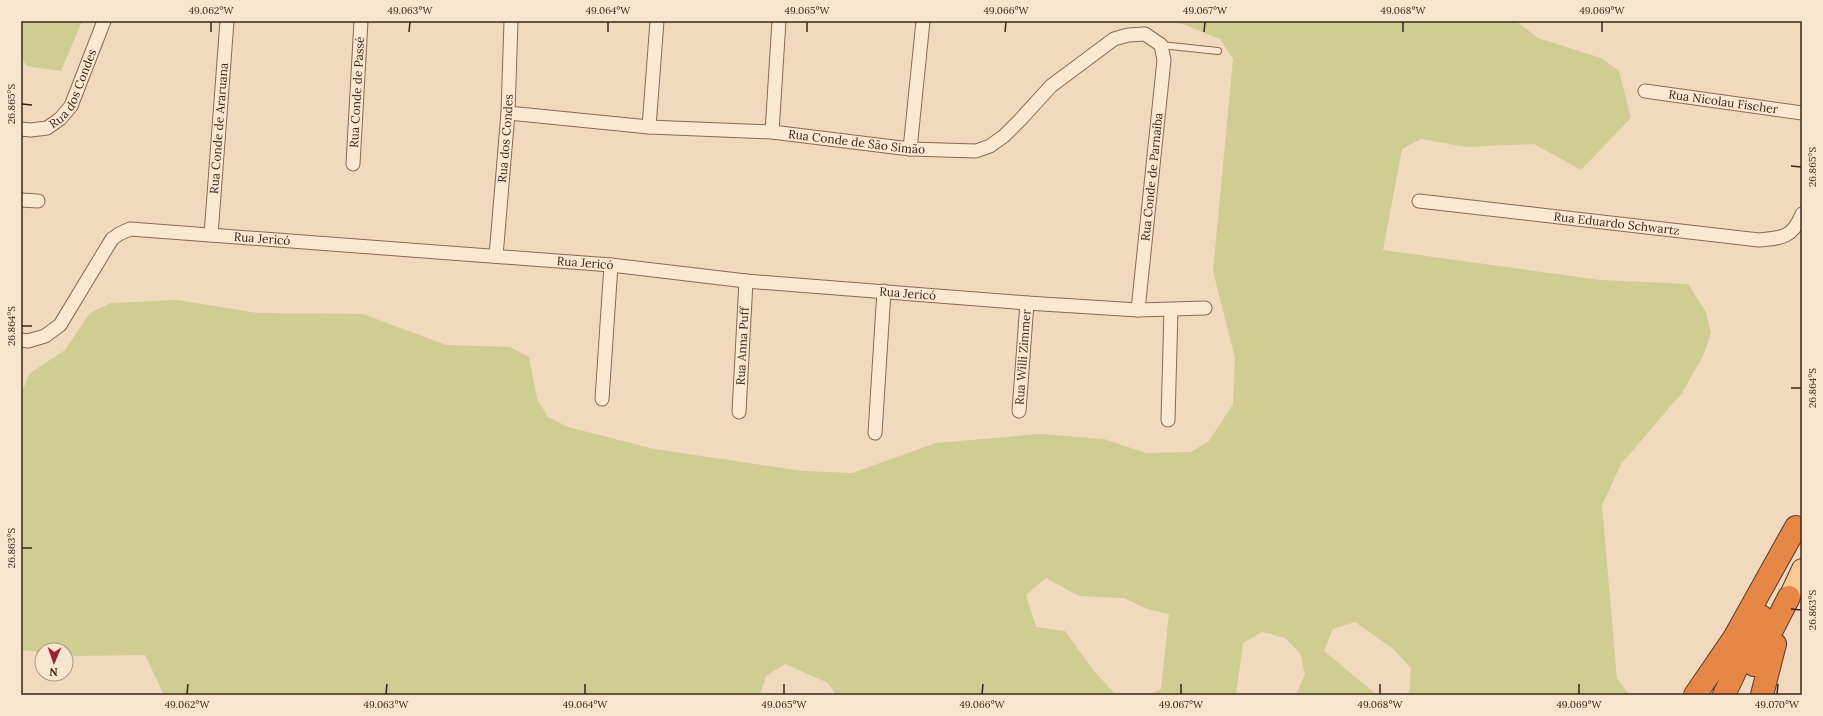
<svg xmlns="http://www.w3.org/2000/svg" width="1823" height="716" viewBox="0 0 1823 716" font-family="Lora,serif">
<rect width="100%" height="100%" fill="#f1d9bd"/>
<path fill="#cfcd91" d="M21 21H82L61 71 26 66 21 53Z
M1175 21H1516L1538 38 1601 58 1619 71 1631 118 1581 170 1534 144 1466 147 1421 139 1402 149 1383 250 1600 280 1688 284 1706 312 1711 333 1704 354 1682 393 1621 464 1602 505 1617 679 1630 695H1409L1411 668 1392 648 1355 622 1333 629 1324 651 1377 695H1296L1305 674 1300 653 1285 638 1262 632 1243 643 1236 695H1147L1161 689 1169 614 1147 609 1124 598 1079 596 1046 578 1026 595 1036 627 1065 631 1093 670 1116 695H836L828 683 785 664 766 676 760 695H164L145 655 75 656 66 655V650H42V652L21 650V394L30 373 65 350 90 313 111 303 177 300 257 313 363 314 446 345 510 347 529 357 537 399 548 417 568 427 654 449 803 471 852 473 936 443 1040 434 1104 439 1146 453 1191 452 1209 441 1233 404 1235 358 1213 271 1233 59 1220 39Z"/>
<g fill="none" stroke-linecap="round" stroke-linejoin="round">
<g stroke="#8a6955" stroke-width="8">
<path id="service" d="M1161 45 1218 51"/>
</g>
<g stroke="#8a6955" stroke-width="15">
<g id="minor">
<path id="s1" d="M1645 91 1802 113"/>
<path id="s2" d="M508 113 649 127 772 132 910 149 976 151 990 146 1004 136 1020 120 1051 86 1114 39 1128 35 1145 34 1161 45 1164 60 1138 310"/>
<path d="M649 127 657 21"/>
<path id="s3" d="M21 129 31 130 47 128 60 119 71 106 104 21"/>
<path d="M772 132 779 21"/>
<path d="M910 149 923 21"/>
<path id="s4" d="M353 164 361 21"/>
<path d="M21 200 38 201"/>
<path id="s5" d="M1419 201 1759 240C1783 238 1793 237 1802 214"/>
<path id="s6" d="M211 235 227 21"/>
<path id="s7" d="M496 256 508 113 511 21"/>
<path id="s8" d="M21 340 28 341 45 336 60 325 112 239 119 234 130 229 611 265 746 281 1027 303 1138 310 1205 308"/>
<path d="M602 399 611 265"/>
<path id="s9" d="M1019 411 1027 303"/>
<path id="s10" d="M739 412 746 281"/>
<path d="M1168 420 1171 310"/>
<path d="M875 433 884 291"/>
</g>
</g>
<g stroke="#57382a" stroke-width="22">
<path id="primary" d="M1789 597 1802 569"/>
</g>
<g stroke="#57382a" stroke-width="24">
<path id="motorway" d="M1754 665 1789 597
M1695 695 1734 638 1796 527
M1724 695 1761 616
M1762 695 1775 644"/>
</g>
<use href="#service" stroke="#fbe8d1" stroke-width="6"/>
<use href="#minor" stroke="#fbe8d1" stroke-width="13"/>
<use href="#primary" stroke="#f7c892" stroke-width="20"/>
<use href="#motorway" stroke="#e78747" stroke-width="22"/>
</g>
<path fill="none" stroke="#38241b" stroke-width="1.5" d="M211 32V22M409 32 410 22M608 32V22M807 32V22M1005 32 1006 22M1204 32 1205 22M1403 32V22M1602 32V22M22 104 32 105M1791 166 1801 167M22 326H32M1791 388H1801M22 548H32M1791 609 1801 610M187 694 188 684M386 694 387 684M585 694V684M784 694V684M982 694 983 684M1181 694V684M1380 694V684M1579 694V684M1777 694 1778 684"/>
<g text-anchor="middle" stroke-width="3" stroke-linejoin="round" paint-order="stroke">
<g font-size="12" fill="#38241b" stroke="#f8e5cd">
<text dy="4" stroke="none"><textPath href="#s3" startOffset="75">Rua dos Condes</textPath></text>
<text dy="4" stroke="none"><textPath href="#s4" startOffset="72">Rua Conde de Passé</textPath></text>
<text dy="4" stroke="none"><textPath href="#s1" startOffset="79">Rua Nicolau Fischer</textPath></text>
<text dy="4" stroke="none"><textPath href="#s6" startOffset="107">Rua Conde de Araruana</textPath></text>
<text dy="4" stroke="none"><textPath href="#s7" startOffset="118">Rua dos Condes</textPath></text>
<text dy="4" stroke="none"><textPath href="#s2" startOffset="350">Rua Conde de São Simão</textPath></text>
<text transform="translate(1152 177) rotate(-84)" y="4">Rua Conde de Parnaíba</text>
<text dy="4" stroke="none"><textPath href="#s5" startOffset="199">Rua Eduardo Schwartz</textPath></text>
<text dy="4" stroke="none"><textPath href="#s8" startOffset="297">Rua Jericó</textPath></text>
<text dy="4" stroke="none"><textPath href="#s8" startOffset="621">Rua Jericó</textPath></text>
<text dy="4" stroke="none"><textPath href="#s8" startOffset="945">Rua Jericó</textPath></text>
<text dy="4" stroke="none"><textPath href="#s10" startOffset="66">Rua Anna Puff</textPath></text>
<text dy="4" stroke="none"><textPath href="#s9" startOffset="54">Rua Willi Zimmer</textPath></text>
</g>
</g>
<rect width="1823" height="716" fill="none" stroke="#f8e5cd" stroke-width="44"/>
<g transform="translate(54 662) rotate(182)"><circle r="19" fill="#f8e5cd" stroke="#ab9886"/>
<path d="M0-3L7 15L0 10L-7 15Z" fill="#9d2135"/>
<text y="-6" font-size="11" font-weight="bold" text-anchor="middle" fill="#38241b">N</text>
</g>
<rect x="22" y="22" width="1779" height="672" fill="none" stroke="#38241b" stroke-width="1.5"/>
<g font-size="10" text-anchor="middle" fill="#38241b">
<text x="211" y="14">49.062°W</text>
<text x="410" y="14">49.063°W</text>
<text x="608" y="14">49.064°W</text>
<text x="807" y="14">49.065°W</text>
<text x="1006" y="14">49.066°W</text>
<text x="1205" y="14">49.067°W</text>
<text x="1403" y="14">49.068°W</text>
<text x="1602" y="14">49.069°W</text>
<text transform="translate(11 104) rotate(-90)" y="4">26.865°S</text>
<text transform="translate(1812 167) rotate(-90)" y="4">26.865°S</text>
<text transform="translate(11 326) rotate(-90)" y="4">26.864°S</text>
<text transform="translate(1812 388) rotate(-90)" y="4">26.864°S</text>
<text transform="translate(11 548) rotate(-90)" y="4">26.863°S</text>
<text transform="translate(1812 610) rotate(-90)" y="4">26.863°S</text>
<text x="187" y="708">49.062°W</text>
<text x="386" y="708">49.063°W</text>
<text x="585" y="708">49.064°W</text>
<text x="784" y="708">49.065°W</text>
<text x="982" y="708">49.066°W</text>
<text x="1181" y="708">49.067°W</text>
<text x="1380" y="708">49.068°W</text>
<text x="1579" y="708">49.069°W</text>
<text x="1777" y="708">49.070°W</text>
</g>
</svg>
